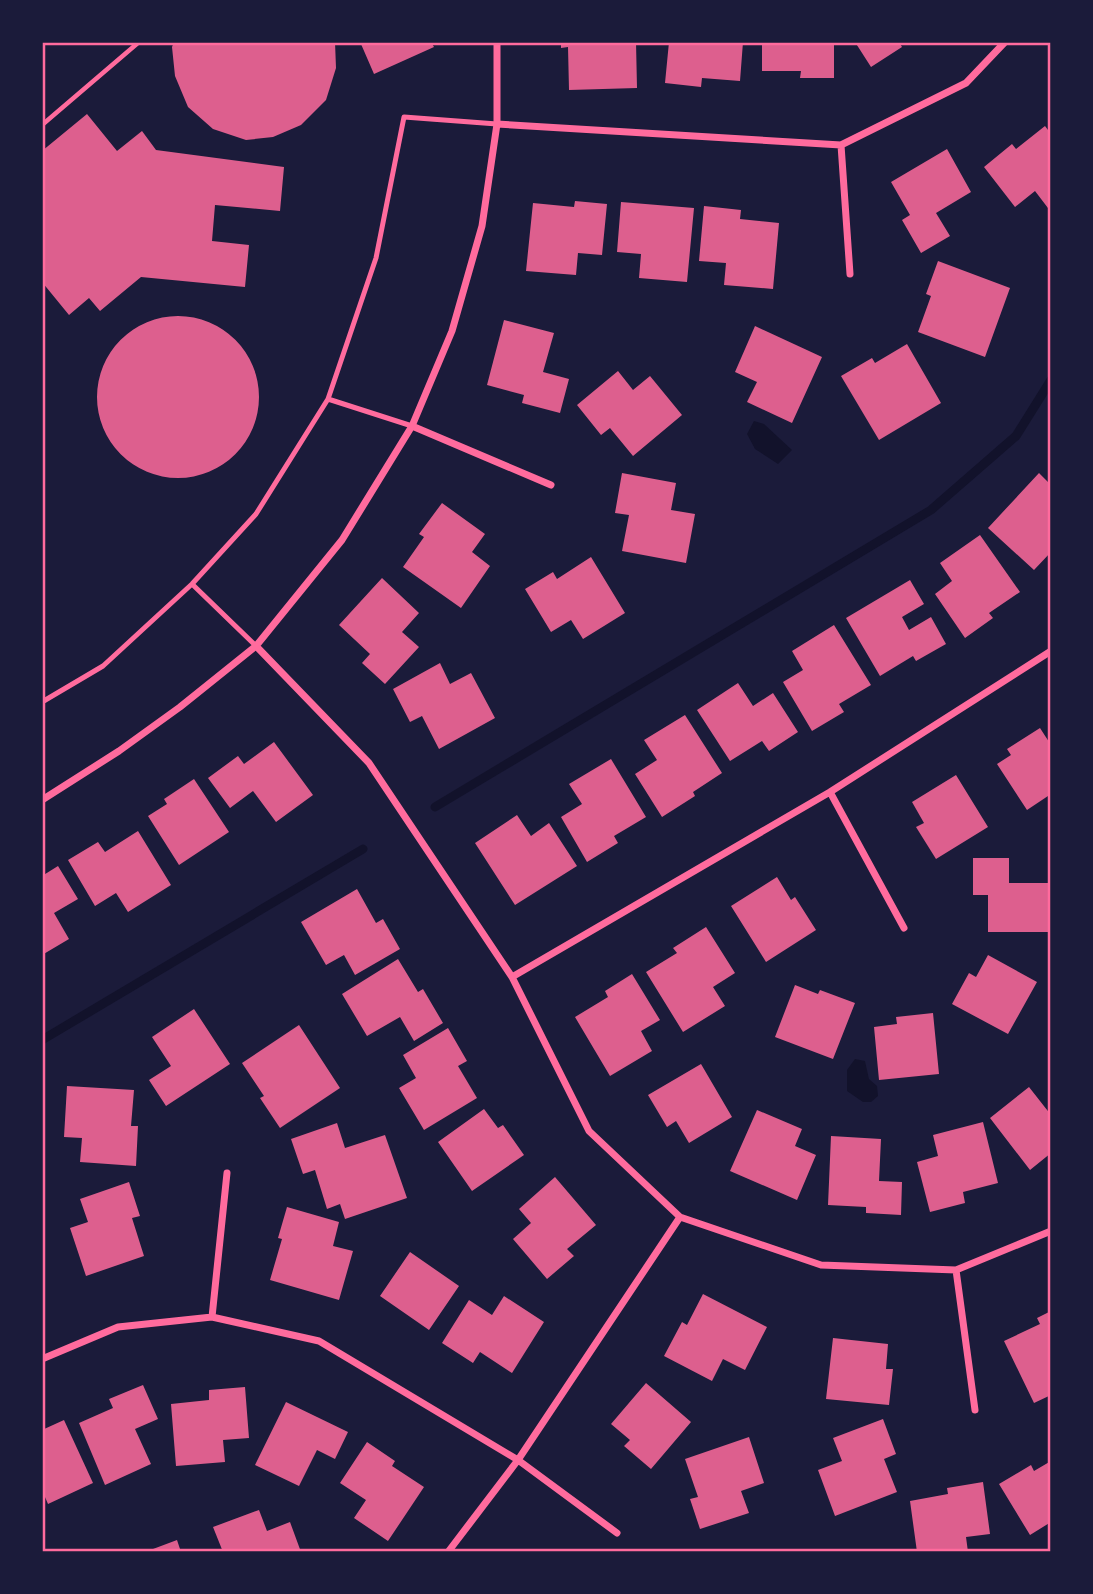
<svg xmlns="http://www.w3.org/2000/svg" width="1093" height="1594" viewBox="0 0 1093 1594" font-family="'Exo 2',sans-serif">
<rect width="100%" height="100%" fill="#1b1b3a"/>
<path fill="#12122b" d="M754 421 764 424 792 450 778 464 755 449 747 434Z
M855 1059 865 1061 869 1079 877 1086 878 1096 871 1102H863L847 1091V1070Z"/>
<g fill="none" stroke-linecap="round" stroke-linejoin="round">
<path stroke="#12122b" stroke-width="9" d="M435 807 931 510 1016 436 1051 380
M42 1040 363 849"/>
</g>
<path fill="#dd5f8e" d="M174 42H335L336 68 326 100 301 125 273 137 246 140 213 129 188 107 175 76 172 47Z
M365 42H431L434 47 374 74 361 44Z
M561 42H636L637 88 569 90 568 47 561 48Z
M669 42H743L740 81 702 78 701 87 665 83Z
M762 42H834V78H800L801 71H762Z
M855 42H899L902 47 871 67Z
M87 114 117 151 142 131 156 150 284 167 280 211 215 205 212 241 249 245 245 287 141 277 100 311 89 298 69 315 42 282V151Z
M1045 126 1051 134V212L1035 191 1015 207 984 167 1012 144 1016 149Z
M947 149 971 192 936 213 950 236 921 253 902 220 910 215 891 182Z
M575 201 607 204 602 255 578 253 576 275 526 271 533 203 574 207Z
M621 202 694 208 687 282 639 278 641 254 617 252Z
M704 206 741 210 740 219 779 223 773 289 724 285 726 263 699 261Z
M938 261 1010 288 985 357 918 332 931 296 926 294Z
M97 397a81 81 0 1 1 162 0a81 81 0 1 1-162 0Z
M504 320 554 333 543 372 569 379 560 413 522 403 524 395 487 385Z
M755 326 822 357 792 423 747 402 757 382 735 372Z
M907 344 941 403 879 440 841 376 872 358 875 363Z
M618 371 633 390 650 376 682 415 633 456 610 428 601 435 577 405Z
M622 473 676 483 671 510 695 514 686 563 622 551 629 515 615 513Z
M1039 473 1051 485V552L1034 570 988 528Z
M442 503 485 534 472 552 490 566 461 608 403 567 424 537 419 534Z
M980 535 1020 592 989 613 993 618 965 638 935 594 952 581 940 563Z
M591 557 625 613 583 639 571 620 551 632 525 589 553 572 557 579Z
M382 578 419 613 402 632 419 647 385 684 362 663 370 654 339 625Z
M910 580 924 604 902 617 909 630 931 617 946 644 916 661 913 656 880 676 846 618Z
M834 625 871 685 839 704 844 712 812 731 783 682 803 670 792 651Z
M440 663 450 684 471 673 495 718 439 749 422 716 410 722 393 689Z
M738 683 753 706 773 693 798 732 769 751 762 741 730 761 697 710Z
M685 715 722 773 693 792 695 796 662 817 635 774 657 760 644 740Z
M1040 728 1051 745V794L1027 810 997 764 1011 755 1007 749Z
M274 742 313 795 276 822 253 791 230 808 208 778 238 756 244 764Z
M611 759 646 817 614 836 618 843 587 862 561 817 582 804 569 784Z
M956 775 988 827 936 859 916 827 924 823 912 802Z
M194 779 229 832 179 865 148 816 167 804 164 799Z
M517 815 531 836 549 823 577 866 515 905 475 843Z
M138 831 171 885 128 912 116 893 95 906 68 860 98 842 105 852Z
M973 858H1009V883H1051L1050 932H988V895H973Z
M58 866 78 899 54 913 69 939 42 955V876Z
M777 877 791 900 795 897 816 930 766 962 731 906Z
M357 889 376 923 383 919 400 949 355 975 344 955 326 965 301 922Z
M706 927 735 973 713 987 725 1006 683 1032 646 972 677 953 673 948Z
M988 955 1037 982 1008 1034 952 1004 969 973 976 977Z
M398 959 418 992 423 989 443 1023 414 1041 400 1017 367 1036 342 994Z
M632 974 660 1020 641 1031 652 1051 610 1076 575 1017 608 997 605 991Z
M795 985 818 994 820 990 855 1003 833 1059 775 1037Z
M194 1009 230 1064 166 1106 149 1080 171 1066 152 1037Z
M933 1013 939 1074 879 1080 874 1027 897 1024 896 1017Z
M299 1025 340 1088 280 1128 260 1098 264 1096 242 1063Z
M448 1028 467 1061 458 1066 477 1098 424 1130 399 1088 416 1078 403 1055Z
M701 1064 732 1117 689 1143 676 1121 667 1127 648 1095Z
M67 1086 134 1090 131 1126H138L136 1166 80 1162 82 1138 64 1137Z
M1029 1087 1051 1115V1153L1030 1170 990 1118Z
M484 1109 498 1128 503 1125 524 1155 472 1191 438 1142Z
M757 1110 802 1129 795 1146 816 1155 797 1200 730 1171Z
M983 1122 998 1183 963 1192 965 1203 930 1212 917 1162 938 1156 933 1135Z
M337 1123 345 1148 385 1135 407 1198 345 1219 340 1204 327 1209 315 1170 303 1174 291 1139Z
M831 1136 881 1139 879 1181 902 1182 901 1215 866 1213V1207L828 1205Z
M555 1177 596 1225 567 1249 574 1256 547 1279 513 1239 531 1223 519 1209Z
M129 1182 140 1216 132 1218 144 1256 86 1276 70 1228 88 1222 80 1199Z
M287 1207 339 1222 333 1246 353 1251 339 1300 270 1280 282 1239 278 1238Z
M410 1252 459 1286 429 1330 380 1296Z
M703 1294 767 1327 745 1370 723 1359 712 1381 664 1356 682 1322 687 1325Z
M504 1296 544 1322 512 1373 480 1352 473 1363 442 1343 469 1300 492 1315Z
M1051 1311V1395L1034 1403 1004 1341 1040 1324 1037 1318Z
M833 1338 888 1344 886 1369H893L889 1405 826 1399Z
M646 1383 691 1422 651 1469 624 1446 630 1440 611 1424Z
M143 1385 158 1419 135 1429 151 1464 105 1485 79 1423 113 1408 109 1399Z
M245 1387 249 1438 223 1440 225 1462 176 1466 171 1404 209 1400V1390Z
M286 1402 348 1432 335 1459 317 1450 299 1486 255 1465Z
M883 1419 896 1454 884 1459 897 1492 835 1516 818 1470 842 1461 833 1438Z
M64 1420 93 1483 48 1504 42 1490V1430Z
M749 1437 764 1483 741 1491 749 1513 700 1529 690 1499 698 1497 685 1459Z
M367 1442 395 1461 392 1466 424 1487 388 1541 354 1518 366 1500 340 1483Z
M1051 1461V1522L1030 1535 999 1484 1031 1465 1034 1471Z
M983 1482 990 1534 966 1537 968 1552H917L910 1501 948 1494 947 1488Z
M259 1510 267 1531 290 1522 301 1552H223L213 1527Z
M177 1540 181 1552H145Z"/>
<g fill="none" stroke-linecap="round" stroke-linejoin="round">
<path stroke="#ff6b9d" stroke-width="4.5" d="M42 125 139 42"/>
<path stroke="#ff6b9d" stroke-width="5" d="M328 399 412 426
M192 584 256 646
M42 702 103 666 192 584 256 514 328 399 376 258 404 117 497 124"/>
<path stroke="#ff6b9d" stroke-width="7" d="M497 124 841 145 966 83 1005 42
M841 145 850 274
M412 426 551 485
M256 646 369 763 512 977 589 1131 680 1217 821 1265 956 1270 1051 1231
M830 792 904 928
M42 800 119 751 180 707 256 646 342 540 412 426 452 331 482 226 497 124V42
M512 977 830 792 1051 651
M956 1270 975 1410
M212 1317 227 1173
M42 1359 118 1327 212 1317 319 1341 518 1460 617 1533
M448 1552 518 1460 680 1217"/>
</g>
<rect width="1093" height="1594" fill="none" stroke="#1b1b3a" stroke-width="88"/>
<rect x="44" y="44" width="1005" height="1506" fill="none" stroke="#ff6b9d" stroke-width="2.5"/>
</svg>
